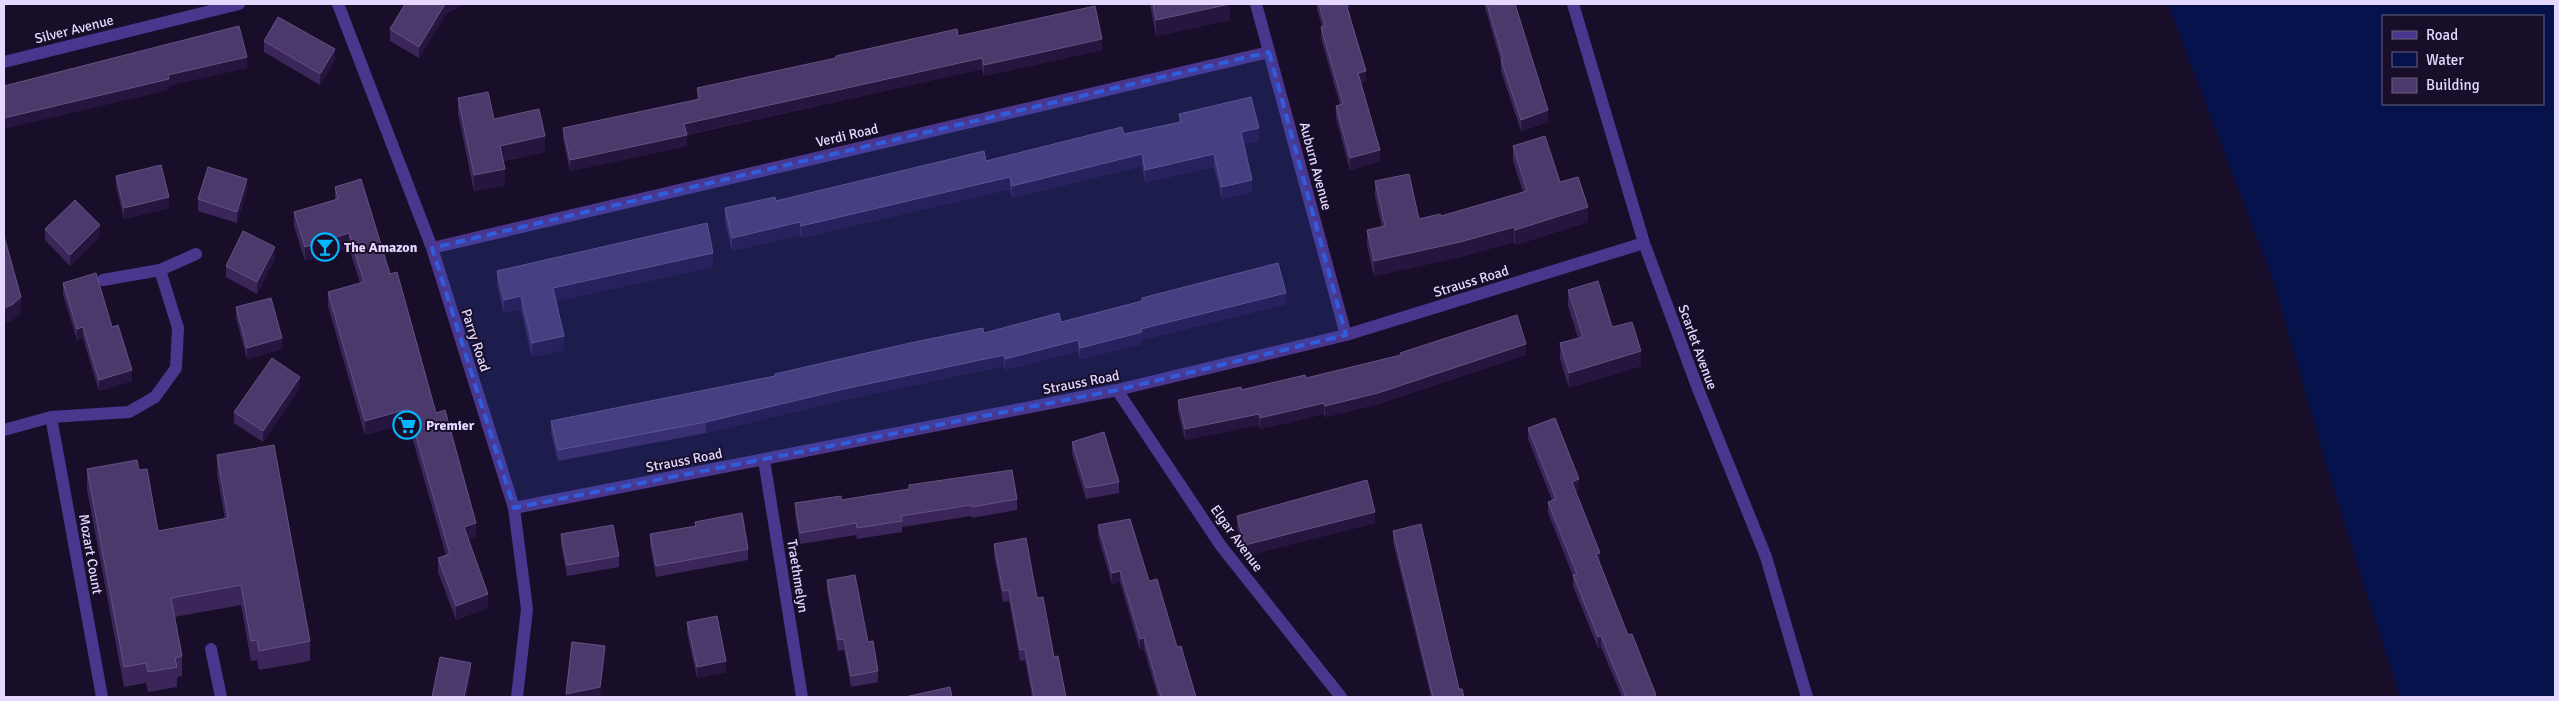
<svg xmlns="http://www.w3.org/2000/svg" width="2559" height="701" viewBox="0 0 2559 701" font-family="Signika,sans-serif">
<rect width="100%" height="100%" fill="#180e2a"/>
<path fill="#06124b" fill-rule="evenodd" d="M2168 4H2555V697H2400L2330 477 2273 280ZM2383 16H2543V104H2383Z"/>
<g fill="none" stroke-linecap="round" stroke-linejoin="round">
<path stroke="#4a368d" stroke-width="12" d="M338 4 432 248 514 508 527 609 517 697
M1256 4 1346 335
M1573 4 1644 243 1698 389 1766 557 1807 697
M4 62 239 4
M432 248 1269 52
M103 280 160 270 196 254
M1117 390 1221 546 1341 697
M51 417 102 697
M4 430 51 417 129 412 155 397 176 368 178 328 160 270
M764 460 802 697
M514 508 1117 390 1346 335 1644 243
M211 649 221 697"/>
</g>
<path fill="#3a2659" d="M1150 4H1230V20L1156 36Z
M1316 4H1349V7L1348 8 1366 82 1361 83 1380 161 1350 170 1336 118V106L1340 105 1321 38V27H1322Z
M1484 4H1515L1548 122 1521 131 1501 71V62Z
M446 14 419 58 390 41V29Z
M958 36 1102 50 984 76 982 69 687 135V146L570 171 563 139V128L697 99V88L836 58V56Z
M264 41 335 60 320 85 264 52Z
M458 98 494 119 545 152 503 161 505 185 474 191 458 114Z
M1179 114 1259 141 1244 144 1252 192 1222 199 1214 167 1145 182 1142 166 1012 198 1010 189 801 238 800 235 732 251 725 221V208L776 201 1124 134 1179 122Z
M1513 146 1560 182 1588 222 1515 245 1514 242 1460 257 1374 276 1367 245V230L1382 227 1375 196V181L1419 219 1441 216 1523 192 1513 161Z
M116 176 169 208 124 219 116 187Z
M335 187 390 274 436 413 476 538 468 540 488 608 456 620 438 572V558L446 555 408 423 365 435 328 306V292L360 283 349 248 305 261 294 226V212L335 200Z
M247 190 237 223 198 211V199Z
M45 229 100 236 70 266 45 240Z
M275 258 257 294 226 277V266Z
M713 267 556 301 564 350 532 357 521 309 504 313 497 285V271Z
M63 283 112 327 132 381 99 391 83 338 77 340 63 294Z
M1568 290 1612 327 1641 366 1569 388 1560 359V343L1578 338 1568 306Z
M1142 298 1286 304 1142 340V344L1080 359 1078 351 1005 370 1004 366 844 400 706 433 558 461 551 432V421L775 376V374L984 333 1061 322 1142 301Z
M236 307 282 349 247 359 236 318Z
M1400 353 1526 355 1378 404 1325 417 1324 414 1260 429 1259 425 1185 440 1178 411V400L1241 390 1306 378 1400 356Z
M300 388 263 442 234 423V412Z
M1528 428 1579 490 1575 492 1600 563 1628 635 1656 697H1622L1601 647 1598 648 1573 586V576L1548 513V502L1552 500 1528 439Z
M1072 442 1119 482V493L1086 499 1072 453Z
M217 455 310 641V661L259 670 257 660 251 661 241 605 174 617 182 656V676L177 677V687L148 692 146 683 124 687 87 489V469L139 470 158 531 225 519 217 474Z
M909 485 1017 499V510L972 518 971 516 902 527V532L857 539 856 535 800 544 795 514V503L841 500 909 489Z
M1237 516 1375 523 1245 556 1237 527Z
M695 522 748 549V560L656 577 650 545V534L695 526Z
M1098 525 1149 581 1177 647 1196 697H1158L1144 649 1140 650 1120 582 1112 584 1098 536Z
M1393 531 1459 689 1464 697H1431L1393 542Z
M561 534 619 556V567L567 576 561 545Z
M994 544 1037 598 1066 697H1032L1025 660 1020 661 1009 601 1003 602 994 555Z
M827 580 868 642 878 671V682L851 687 844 650 838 651 827 591Z
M687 622 726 672 697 678 687 633Z"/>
<path fill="#25153f" d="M445 4H465L446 14 419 58V47Z
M1230 4V20L1156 36V20Z
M1102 39V50L984 76V65Z
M335 49V60L320 85V74Z
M247 57V68L169 86V90L4 129V118L168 75Z
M982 58V69L684 135V124Z
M1366 71V82L1358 84V73Z
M1548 110V122L1521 131V120Z
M1259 128V141L1241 145V132Z
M687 135V146L570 171V160Z
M545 136V152L500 161V146Z
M1380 150V161L1350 170V158Z
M1142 154V166L1012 198V186Z
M1214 154V167L1145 182V170Z
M505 169V185L474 191V175Z
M1010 177V189L801 238V226Z
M247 179V190L237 223V212Z
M1252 180V192L1222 199V187Z
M169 197V208L124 219V208Z
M1588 207V222L1515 245V230Z
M800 222V235L732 251V238Z
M100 225V236L70 266V255Z
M1514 227V242L1460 257 1374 276V261Z
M349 233V248L305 261V247Z
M275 247V258L257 294V282Z
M713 253V267L553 302V288Z
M1286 293V304L1142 340V344L1080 359V348L1141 329Z
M521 296V309L504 313V300Z
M21 297V313L12 321 4 323V308Z
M83 327V338L77 340V329Z
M564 336V350L532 357V343Z
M282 338V349L247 359V348Z
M1078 340V351L1005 370V359Z
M1526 344V355L1378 404 1325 417V406Z
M1641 351V366L1569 388V373Z
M1004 355V366L844 400 706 433V422L844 389Z
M132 370V381L99 391V380Z
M300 377V388L263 442V431Z
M1324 403V414L1260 429V418Z
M408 409V423L365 435V421Z
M1259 414V425L1185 440V429Z
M1579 479V490L1572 493V482Z
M1375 512V523L1245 556V545Z
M476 523V538L464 541V527Z
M1600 553V564L1596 554Z
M1120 571V582L1112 584V573Z
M488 594V608L456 620V606Z
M1601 636V647L1598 648V637Z
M1144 638V649L1140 650V639Z
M605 646V657L600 697H566V694Z
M726 661V672L697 678V667Z
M471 663V674L467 697H464Z"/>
<path fill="#4c396b" stroke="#645282" d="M405 4H445L419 47 390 29Z
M1153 4H1230L1156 20Z
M1319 4H1346L1366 71 1358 73 1380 150 1350 158 1336 106 1343 104 1321 27 1325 26Z
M1487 4H1515L1548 110 1521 120 1501 60 1503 59Z
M1095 6 1102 39 984 65 982 58 684 124 687 135 570 160 563 128 700 99 697 88 836 58V56L957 29 958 36Z
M278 17 335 49 320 74 264 41Z
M239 26 247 57 168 75 169 79 4 118V86Z
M488 92 494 119 539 109 545 136 500 146 505 169 474 175 458 98Z
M1251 97 1259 128 1241 132 1252 180 1222 187 1214 154 1145 170 1142 154 1012 186 1010 177 801 226 800 222 732 238 725 208 775 197 776 201 984 151 986 161 1122 127 1124 134 1181 122 1179 114Z
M1545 136 1560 182 1578 177 1588 207 1515 230 1514 227 1460 242 1374 261 1367 230 1385 226 1375 181 1409 174 1419 219 1440 214 1441 216 1527 191 1513 146Z
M161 165 169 197 124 208 116 176Z
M208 167 247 179 237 212 198 199Z
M361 179 390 274 397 272 436 413 445 410 476 523 464 527 488 594 456 606 438 558 450 554 408 409 365 421 328 292 364 282 349 233 305 247 294 212 338 199 335 187Z
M75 200 100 225 70 255 45 229Z
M707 223 713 253 553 288 564 336 532 343 521 296 504 300 497 271Z
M243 231 275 247 257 282 226 266Z
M4 236 21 297 12 305 4 308Z
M1278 263 1286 293 1141 329 1142 332 1080 348 1078 340 1005 359 1004 355 844 389 706 422 558 450 551 421 775 376V374L910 343 983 328 984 333 1059 313 1061 322 1142 301V298Z
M96 273 112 327 118 325 132 370 99 380 83 327 77 329 63 283Z
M1598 281 1612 327 1632 322 1641 351 1569 373 1560 343 1583 337 1568 290Z
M271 298 282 338 247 348 236 307Z
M1517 315 1526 344 1378 393 1325 406 1324 403 1260 418 1259 414 1185 429 1178 400 1241 387V390L1305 375 1306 378 1401 355 1400 353Z
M272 358 300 377 263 431 234 412Z
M1555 418 1579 479 1572 482 1600 553 1596 554 1628 635 1632 634 1656 695 1651 697H1626L1601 636 1598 637 1573 575 1577 574 1548 502 1556 499 1528 428Z
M1104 432 1119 482 1086 488 1072 442Z
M274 445 310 641 259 651 257 640 251 641 241 585 171 598 182 656 175 658 177 667 148 672 146 663 124 667 87 469 137 460 139 470 147 469 158 531 228 518 217 455Z
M1012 470 1017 499 972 507 971 505 901 516 902 521 857 528 856 523 800 533 795 503 841 496V500L909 489V485Z
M1367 480 1375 512 1245 545 1237 516Z
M742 513 748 549 656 566 650 534 696 526 695 522Z
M1130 519 1149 581 1157 579 1177 647 1181 646 1196 697H1161L1144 638 1140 639 1120 571 1112 573 1098 525Z
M1421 524 1459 689H1462L1464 697H1433L1393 531Z
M613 525 619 556 567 565 561 534Z
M1026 538 1037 598 1043 597 1054 657 1058 656 1066 697H1034L1025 649 1020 650 1009 590 1003 591 994 544Z
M855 575 868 642 873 641 878 671 851 676 844 639 838 640 827 580Z
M717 616 726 661 697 667 687 622Z
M572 642 605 646 600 687 566 694Z
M440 657 471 663 464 697H432Z
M950 687 952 697H905Z"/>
<path fill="#315cdc" fill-opacity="0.2" stroke="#315cdc" stroke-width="4" stroke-dasharray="10 6" stroke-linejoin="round" d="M1269 52 1346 335 1117 390 514 508 432 248Z"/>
<defs>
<g id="bar-ring" transform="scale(1.4375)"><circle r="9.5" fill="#180e2a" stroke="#04b6ff" stroke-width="1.5"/><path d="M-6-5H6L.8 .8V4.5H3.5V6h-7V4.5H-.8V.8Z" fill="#04b6ff"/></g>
<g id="supermarket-ring" transform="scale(1.4375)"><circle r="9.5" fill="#180e2a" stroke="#04b6ff" stroke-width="1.5"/><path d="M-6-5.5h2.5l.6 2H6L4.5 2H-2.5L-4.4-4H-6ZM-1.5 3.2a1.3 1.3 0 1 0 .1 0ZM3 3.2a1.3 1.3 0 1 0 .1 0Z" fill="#04b6ff"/></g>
</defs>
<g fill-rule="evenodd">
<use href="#bar-ring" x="325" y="247"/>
<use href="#supermarket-ring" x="407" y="425"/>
</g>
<g text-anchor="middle" stroke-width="4" stroke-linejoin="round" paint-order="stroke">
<g font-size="14" fill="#e4d8ff" stroke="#180e2a">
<text transform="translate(74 29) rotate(-14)" y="5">Silver Avenue</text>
<text transform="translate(847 135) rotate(-13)" y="5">Verdi Road</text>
<text transform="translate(1316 166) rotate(75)" y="5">Auburn Avenue</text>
<text transform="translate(1471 281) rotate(-17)" y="5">Strauss Road</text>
<text transform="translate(476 340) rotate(72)" y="5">Parry Road</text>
<text transform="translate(1698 347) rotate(70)" y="5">Scarlet Avenue</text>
<text transform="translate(1081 382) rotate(-11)" y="5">Strauss Road</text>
<text transform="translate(684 460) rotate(-11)" y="5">Strauss Road</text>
<text transform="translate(1237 538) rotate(54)" y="5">Elgar Avenue</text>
<text transform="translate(91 554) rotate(80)" y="5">Mozart Count</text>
<text transform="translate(798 576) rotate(81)" y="5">Traethmelyn</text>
</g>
<g font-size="14" font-weight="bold" fill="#e4d8ff" stroke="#180e2a" text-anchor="start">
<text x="344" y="252">The Amazon</text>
<text x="426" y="430">Premier</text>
</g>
</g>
<rect width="2559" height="701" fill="none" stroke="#e4d8ff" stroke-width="10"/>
<rect x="2382" y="15" width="162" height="90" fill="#180e2a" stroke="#6a5f7f"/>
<rect x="2392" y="31" width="25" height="8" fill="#4a368d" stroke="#6a5f7f"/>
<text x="2426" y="40" font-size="15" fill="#e4d8ff">Road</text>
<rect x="2392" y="52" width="25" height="15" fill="#06124b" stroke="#6a5f7f"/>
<text x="2426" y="65" font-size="15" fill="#e4d8ff">Water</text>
<rect x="2392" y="78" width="25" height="15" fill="#4c396b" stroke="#6a5f7f"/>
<text x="2426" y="90" font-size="15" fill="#e4d8ff">Building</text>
</svg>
